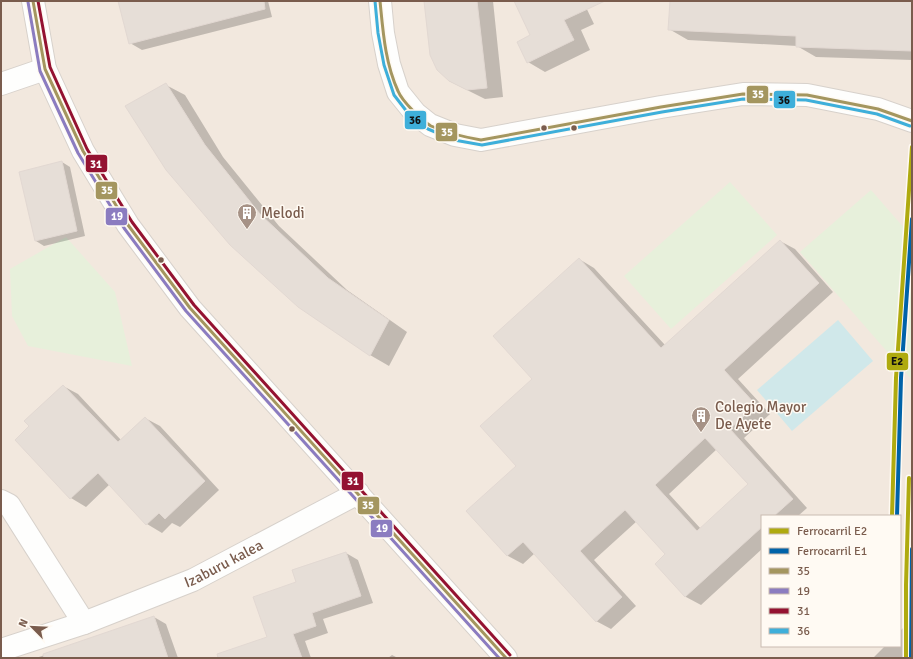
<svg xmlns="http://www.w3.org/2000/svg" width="913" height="659" viewBox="0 0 913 659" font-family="Signika,sans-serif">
<rect width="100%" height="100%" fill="#f9f5f0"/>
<path fill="#f2e8de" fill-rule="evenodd" d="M1 1H912V658H1ZM762 516H900V646H762Z"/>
<path fill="#e7f0db" d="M730 182 777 235 671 329 624 276Z
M871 190 912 237V380L800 252Z
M66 237 115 292 132 366 28 346 12 316 10 269Z"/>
<path fill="#d0e8ea" d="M838 320 873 361 792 431 757 390Z"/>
<path fill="#0003" fill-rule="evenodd" d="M119 1H268L272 17 142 50 130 43Z
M425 1H493L503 97 485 99 449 81Z
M515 1H583L594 24 581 30 590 50 545 72 528 62 531 36Z
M671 1H912V60L816 57 797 46 688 40 669 29Z
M166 85 185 95 223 157 279 226 347 290 407 332 389 366 370 355 299 306Z
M62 162 70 167 85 236 44 246 36 241Z
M780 241 795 249 833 292 738 379 770 414 744 438 807 508 798 516H762V549L701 605 686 597 656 564 667 554 637 521 594 560 636 606 611 629 596 621 535 553 523 564 508 556 468 511 517 466 534 379 579 259 594 268 665 345ZM717 449 749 484 701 529 669 494Z
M63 386 78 394 121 440 145 418 160 426 219 490 180 527 172 523 162 533 147 524 110 484 86 507 71 498 16 440 31 427Z
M346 553 358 560 373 603 323 619 328 633 305 641 311 658H259L298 583Z
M154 617 166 624 178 658H36Z
M912 619V658H873L885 646H900V631Z
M392 655 398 658H388Z"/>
<path fill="#e6ded7" stroke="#e2d8d2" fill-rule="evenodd" d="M118 1H264L265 9 129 44Z
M424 1H477L487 88 467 90 449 81 437 70 430 55Z
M514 1H605L564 20 574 40 527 63 517 42 530 35Z
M670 1H912V51L796 47V36L668 30Z
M166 83 205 145 260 214 328 278 389 320 370 356 298 307 230 245 166 170 125 106Z
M62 161 77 231 35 241 19 172Z
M780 240 819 283 724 370 756 405 730 429 793 499 774 516H762V527L685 597 655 564 665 554 625 510 580 551 622 597 596 622 523 542 507 556 466 511 516 466 480 426 532 379 493 336 579 258 661 348ZM705 438 748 484 697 531 655 485Z
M63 385 118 442 145 417 205 481 165 519 159 513 146 525 98 473 70 499 15 440 29 426 24 421Z
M346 552 361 596 312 613 316 626 293 634 302 658H218L217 654 267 637 253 597 296 582 292 570Z
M154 616 168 658H44L43 654Z"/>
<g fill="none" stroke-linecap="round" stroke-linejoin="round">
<g stroke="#d7d1cb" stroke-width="24">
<g id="minor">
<path d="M1 84 45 69"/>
<path d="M1 501 9 505 84 623"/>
<path id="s1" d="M1 650 84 623 193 580 358 493"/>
</g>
</g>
<g stroke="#d7d1cb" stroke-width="24">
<path id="tertiary" d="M33 1 45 69 83 151 128 225 190 308 506 658
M380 1 383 33 389 64 398 92 415 113 430 125 455 135 481 140 661 107 743 94 807 95 878 109 912 121"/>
</g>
<use href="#minor" stroke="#fefefd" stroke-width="22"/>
<use href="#tertiary" stroke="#fefefd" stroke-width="22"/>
<g stroke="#fffaf3" stroke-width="6">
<path id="bus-1" d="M33 1 45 69 83 151 128 225 190 308 506 658
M380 1C383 31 385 63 398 91 402 101 422 121 431 126 447 133 464 137 481 140L661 107 743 94 807 95 878 109 912 121"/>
</g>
<g stroke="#fffaf3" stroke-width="6">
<path id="bus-2" d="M28 2 40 71 78 153 124 228 186 311 499 658"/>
</g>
<g stroke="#fffaf3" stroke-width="6">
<path id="bus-3" d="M38 1 50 67 87 149 132 222 194 305 510 655"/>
</g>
<g stroke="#fffaf3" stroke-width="6">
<path id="bus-4" d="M375 1 378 33 384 65 394 95 411 117 428 129 454 140 482 145 662 112 743 99 806 100 877 114 910 126"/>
</g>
<use href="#bus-1" stroke="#a4965f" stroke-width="3"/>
<use href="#bus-2" stroke="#8b7cc0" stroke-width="3"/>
<use href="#bus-3" stroke="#941231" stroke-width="3"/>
<use href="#bus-4" stroke="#3eafda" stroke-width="3"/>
<g stroke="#fffaf3" stroke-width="7">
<path id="rail-1" d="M892 516 896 378 912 147
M906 658V585L909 478"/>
</g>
<g stroke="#fffaf3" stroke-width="7">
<path id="rail-2" d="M897 516 901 378 912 219
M911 658 912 549"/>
</g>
<use href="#rail-1" stroke="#afaa0f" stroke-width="4"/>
<use href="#rail-2" stroke="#0063a9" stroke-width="4"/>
</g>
<defs>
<g id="building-pin" transform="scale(1)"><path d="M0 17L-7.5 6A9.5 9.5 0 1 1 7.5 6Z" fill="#a69286" stroke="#fffaf3"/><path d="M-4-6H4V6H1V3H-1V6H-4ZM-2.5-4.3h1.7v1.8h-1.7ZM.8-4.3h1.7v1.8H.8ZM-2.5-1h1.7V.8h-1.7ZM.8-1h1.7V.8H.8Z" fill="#fff"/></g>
</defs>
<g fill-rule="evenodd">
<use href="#building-pin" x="247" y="213"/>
<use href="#building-pin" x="701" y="416"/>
</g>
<g fill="#7a5c4d" stroke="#fffaf3" stroke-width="1.5">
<circle cx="544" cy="128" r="3.5"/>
<circle cx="574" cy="128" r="3.5"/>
<circle cx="161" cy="260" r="3.5"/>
<circle cx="292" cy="429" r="3.5"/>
</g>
<g text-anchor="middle" stroke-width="3" stroke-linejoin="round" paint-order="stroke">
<g font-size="15" fill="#7a5c4d" stroke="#fffaf3" text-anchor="start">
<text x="261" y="218">Melodi</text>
<text x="715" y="412">Colegio Mayor<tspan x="715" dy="17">De Ayete</tspan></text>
</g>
<g font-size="15" fill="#7a5c4d" stroke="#fffaf3">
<text dy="5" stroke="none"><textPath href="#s1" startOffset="239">Izaburu kalea</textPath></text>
</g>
</g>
<g stroke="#fffaf3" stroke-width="1.5">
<rect x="746" y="85" width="23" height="19" rx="4" fill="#a4965f"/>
<rect x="773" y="90" width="23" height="19" rx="4" fill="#3eafda"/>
<rect x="404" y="110" width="23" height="20" rx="4" fill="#3eafda"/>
<rect x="435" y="122" width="23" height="20" rx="4" fill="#a4965f"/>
<rect x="85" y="154" width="23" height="19" rx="4" fill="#941231"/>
<rect x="95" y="181" width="23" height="19" rx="4" fill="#a4965f"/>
<rect x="105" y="207" width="23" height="19" rx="4" fill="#8b7cc0"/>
<rect x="886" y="352" width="23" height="19" rx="4" fill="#afaa0f"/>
<rect x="341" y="471" width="23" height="20" rx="4" fill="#941231"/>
<rect x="357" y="496" width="23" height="19" rx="4" fill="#a4965f"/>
<rect x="370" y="519" width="23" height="19" rx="4" fill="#8b7cc0"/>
</g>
<g font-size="11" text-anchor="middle" font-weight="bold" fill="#fff">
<text x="758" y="98">35</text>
<text x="447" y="136">35</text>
<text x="96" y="168">31</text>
<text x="107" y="194">35</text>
<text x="117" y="220">19</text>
<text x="353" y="485">31</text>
<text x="368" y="509">35</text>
<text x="382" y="532">19</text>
</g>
<g font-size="11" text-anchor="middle" font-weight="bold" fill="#111">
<text x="784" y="104">36</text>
<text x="415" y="124">36</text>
<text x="897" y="365">E2</text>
</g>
<rect width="913" height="659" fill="none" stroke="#7a5c4d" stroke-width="4"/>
<rect x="761" y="515" width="140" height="132" fill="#fffaf3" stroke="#cabbb1"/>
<rect x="769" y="528" width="20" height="6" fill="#afaa0f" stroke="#cabbb1"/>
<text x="797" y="535" font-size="12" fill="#7a5c4d">Ferrocarril E2</text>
<rect x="769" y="548" width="20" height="6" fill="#0063a9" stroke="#cabbb1"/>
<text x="797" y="555" font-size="12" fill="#7a5c4d">Ferrocarril E1</text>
<rect x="769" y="568" width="20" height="6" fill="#a4965f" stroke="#cabbb1"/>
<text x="797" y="575" font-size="12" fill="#7a5c4d">35</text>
<rect x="769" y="588" width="20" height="6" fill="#8b7cc0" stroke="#cabbb1"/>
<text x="797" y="595" font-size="12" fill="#7a5c4d">19</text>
<rect x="769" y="608" width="20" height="6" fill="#941231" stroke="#cabbb1"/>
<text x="797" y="615" font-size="12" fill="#7a5c4d">31</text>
<rect x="769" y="628" width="20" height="6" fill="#3eafda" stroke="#cabbb1"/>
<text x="797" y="635" font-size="12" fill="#7a5c4d">36</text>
<g transform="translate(32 627) rotate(294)" stroke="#fffaf3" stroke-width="3" paint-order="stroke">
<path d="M0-3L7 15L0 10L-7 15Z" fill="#7a5c4d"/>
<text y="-6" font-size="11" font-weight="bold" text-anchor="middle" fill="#7a5c4d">N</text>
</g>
</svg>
